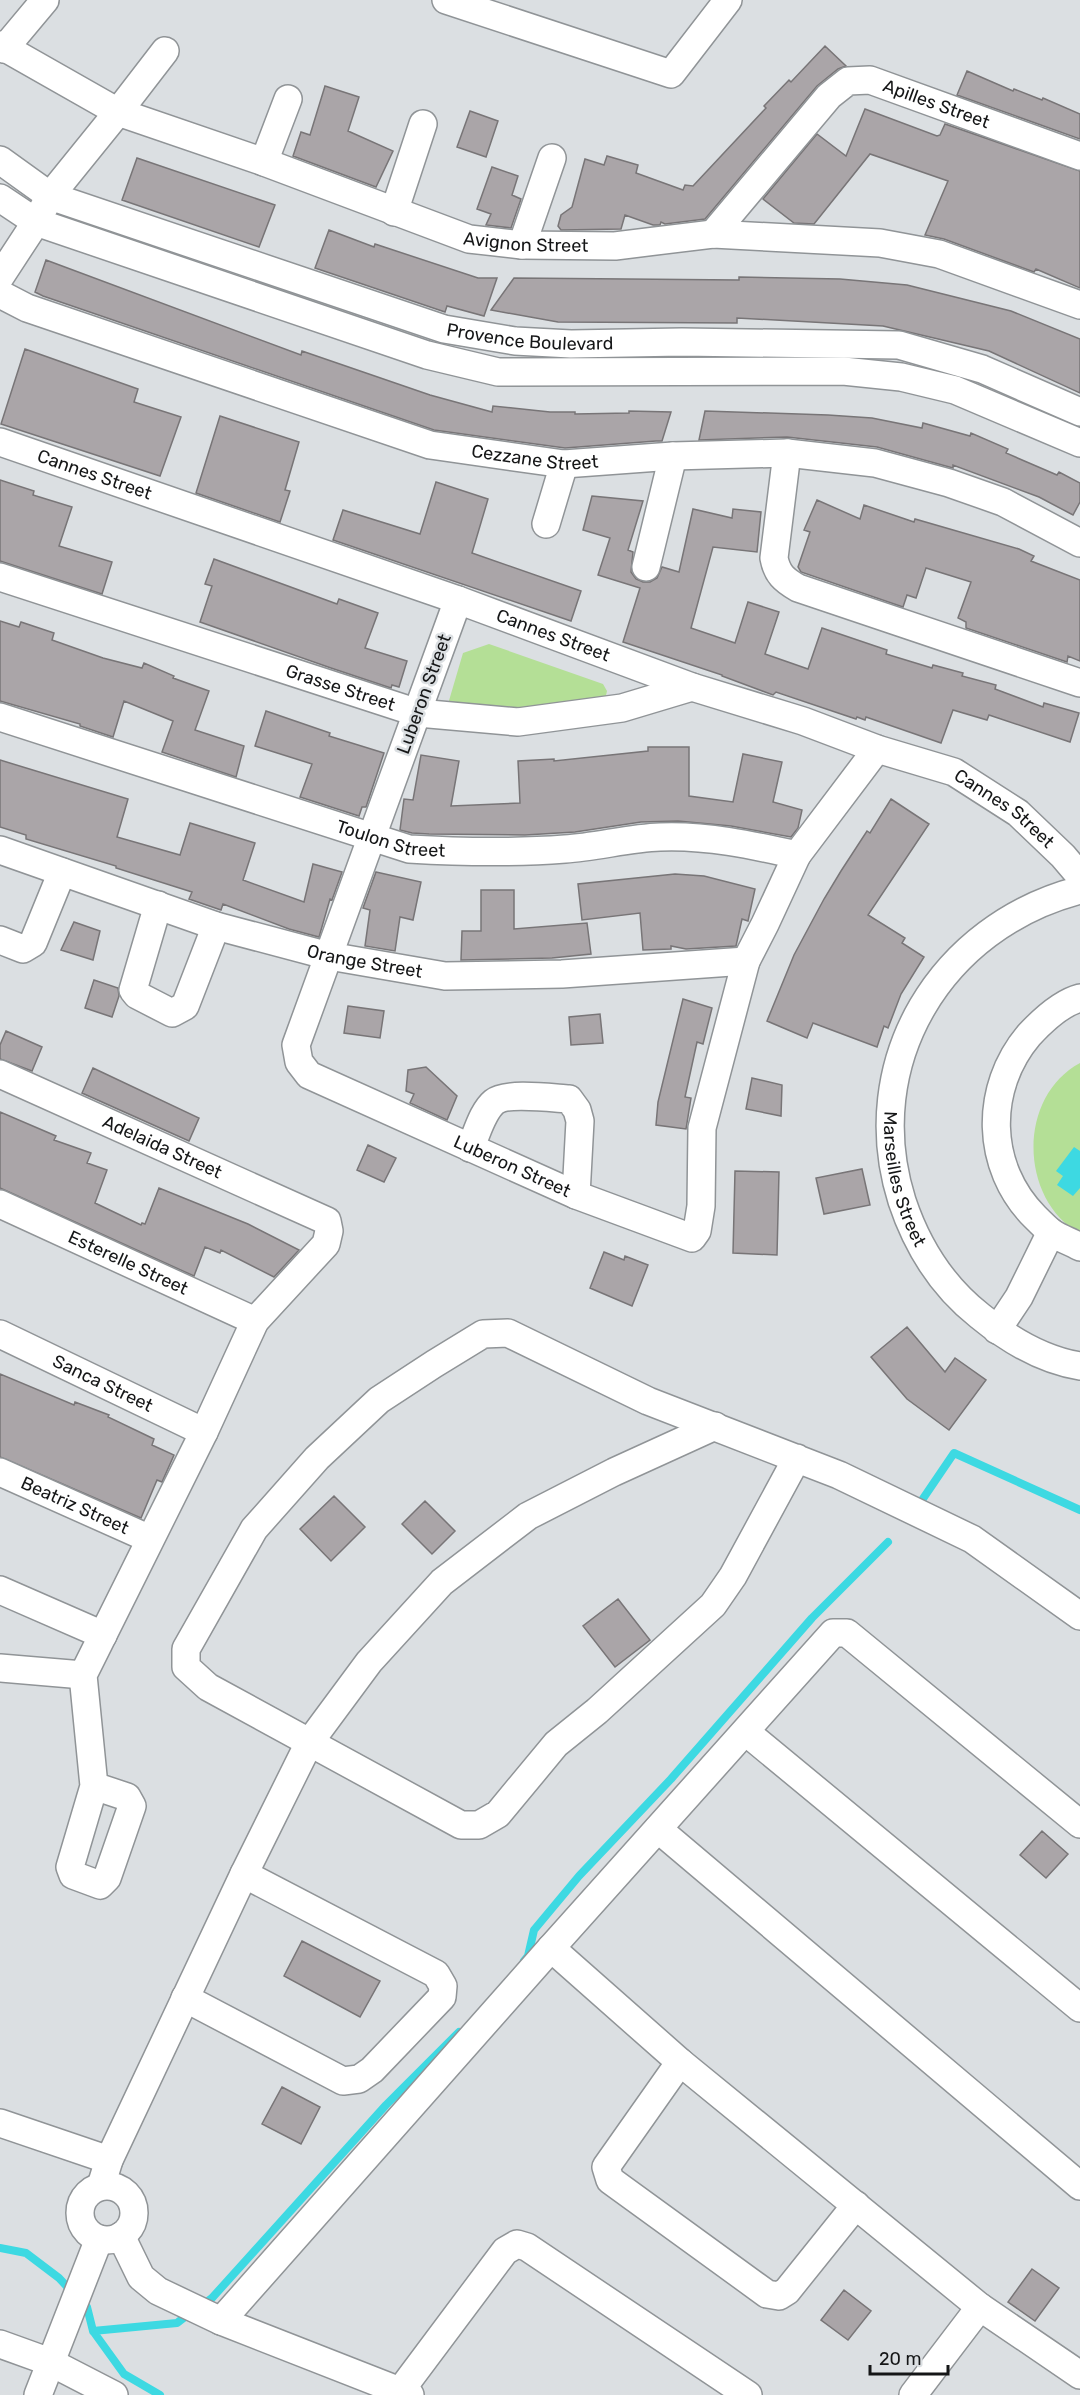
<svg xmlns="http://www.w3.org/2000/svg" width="1080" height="2395" viewBox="0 0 1080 2395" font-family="Rubik,sans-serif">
<rect width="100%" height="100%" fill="#dbdfe2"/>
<path fill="#b4df96" d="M489 644 603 684 607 691 604 704 564 715 448 704 463 653Z
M1080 1063V1234C1019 1199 1017 1097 1080 1063Z"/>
<path fill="#3dd9e2" d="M1074 1147 1080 1151V1188L1073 1196 1057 1185 1063 1176 1056 1171Z"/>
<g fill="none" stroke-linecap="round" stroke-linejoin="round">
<path stroke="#3dd9e2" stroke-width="8" d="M918 1506 954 1453 1080 1510
M524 1961 528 1956 534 1930 579 1876 671 1779 812 1618 888 1542
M0 2248 26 2253 59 2278 73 2293
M82 2302 87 2307 93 2331 124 2374 160 2395
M203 2305 212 2298 386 2105 459 2032
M93 2331 177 2323 190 2313"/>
</g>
<path fill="#aaa5a8" stroke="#787577" stroke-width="1.5" d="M825 46 846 66 838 69 817 86 705 219 665 224 661 222 660 225H653L625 215 621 229 561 230 558 226 561 215 572 207 585 159 604 165 607 156 638 165 636 173 683 190 685 185 693 186 766 108 764 106 789 80 791 82Z
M967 71 1013 91 1014 89 1042 100 1043 98 1080 114V139L957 95Z
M325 86 359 97 348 131 393 151 376 187 293 156 301 132 310 135Z
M865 109 937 136 940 135 945 124 1080 171V288L1036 269 1034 272 944 239 925 235 948 181 870 154 814 224 794 223 763 199 817 134 846 156Z
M470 111 498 121 486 157 457 147Z
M137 158 275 205 259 247 122 200Z
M492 167 518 176 512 195 521 199 511 228 486 225 491 214 477 209Z
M329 230 374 247 375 244 478 278H497L484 316 447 306 445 312 315 268Z
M46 260 301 355 302 351 430 395 492 412 493 406 550 412H575V414L629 413V411L671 412 662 441H656L565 448 434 430 43 296 35 292Z
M739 277 840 279 907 285 1011 311 1080 339V393L989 351 883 326 737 318V323L558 322 491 310 514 278 739 280Z
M25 349 138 389 134 402 181 417 160 476 1 424Z
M705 411 828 415 872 418 922 428 923 423 970 436 971 433 1008 449 1006 453 1057 475 1059 472 1080 483V502L1073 515 1039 497 953 465V468L877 447 787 437 699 440Z
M220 416 299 442 285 490 290 491 280 522 196 493Z
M0 480 34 491 33 495 72 507 59 546 112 562 102 594 0 561Z
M436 482 488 499 472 553 581 591 571 621 333 540 343 510 420 534Z
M592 496 643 501 628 550 633 552 631 572 636 579 643 582H650L657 578 662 567 679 572 693 509 732 518 733 509 761 512 757 552 713 547 691 628 735 643 748 602 779 612 765 654 808 669 822 628 887 650 886 654 932 668 933 665 963 673 962 676 996 685 995 689 1043 707 1044 703 1079 713 1070 742 989 715 987 720 953 710 941 743 866 717 865 720 857 717 856 719 776 692 773 695 722 676V675L623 642 640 588 598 575 610 538 583 530Z
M817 500 860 519 864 505 914 522 915 519 1019 549 1034 556 1031 561 1080 580V661L1068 656 1067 662 966 628V622L958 618 971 582 926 568 916 598 907 595 903 607 801 572 798 567 810 532 804 530Z
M214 559 337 604 339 599 378 613 365 648 407 661 399 687 392 685 391 688 331 668 200 622 212 586 205 584Z
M0 621 19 627 21 622 54 633 52 640 103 658 142 668 144 663 174 676 173 678 209 691 195 730 244 746 236 777 162 752 173 721 124 701 113 737 80 726V724L0 701Z
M266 711 330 733 329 736 384 753 366 807H362L359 816 300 797 312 764 255 746Z
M648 747H689V796L733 802 743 754 782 762 773 802 802 810 798 828 791 837 731 826 678 821 641 822 575 832 525 835 429 834 412 833 400 830 404 799 413 800 421 755 459 761 451 806 520 803 518 761 554 759V761L648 751Z
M0 760 128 799 117 837 180 855 190 823 255 843 243 880 304 902 313 864 342 872 332 900 330 899 319 937 289 929 223 904 221 910 189 899 192 892 116 868V866L26 839V835L0 827Z
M891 799 929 824 868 915 905 938 902 943 924 957 901 994 888 1028 884 1026 877 1047 813 1023 807 1038 767 1021 794 955 824 899 841 871 867 831 870 833Z
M376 872 421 882 413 920 400 917 395 951 365 946 370 910 363 908Z
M675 874 704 876 755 889 748 921 742 919 736 946 686 949 671 946V949L643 950 640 913 582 920 578 884Z
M481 890H514V929L587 923 591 954 552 958 461 960 462 931H481Z
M74 922 100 931 93 960 61 950Z
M94 980 118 988 119 996 112 1017 85 1008Z
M683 999 712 1008 703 1044 697 1042 685 1097 691 1098 686 1129 656 1125 658 1102Z
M348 1006 384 1011 380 1038 344 1033Z
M600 1014 603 1043 571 1045 569 1017Z
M6 1031 42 1047 32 1071 0 1059V1045Z
M426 1067 457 1096 447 1120 410 1103 414 1094 406 1091 408 1070Z
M93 1068 199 1118 189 1141 82 1093Z
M752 1078 782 1085 781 1116 746 1109Z
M0 1112 56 1136 54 1140 91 1153 87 1163 107 1170 95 1203 141 1225 142 1223 145 1224 159 1188 248 1224 299 1250 274 1277 221 1250 220 1253 205 1247 194 1276 0 1188Z
M368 1145 396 1158 384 1182 357 1170Z
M862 1169 870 1205 824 1214 816 1178Z
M735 1171 779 1172 777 1255 733 1253Z
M604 1252 624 1260 625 1256 648 1265 632 1306 590 1288Z
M907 1327 945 1372 955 1358 986 1380 949 1430 907 1399 871 1357Z
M0 1374 74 1405 75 1402 109 1415 108 1417 154 1439 152 1445 174 1455 162 1482 157 1480 141 1518 0 1457Z
M334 1496 365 1527 331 1561 300 1529Z
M425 1501 455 1531 432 1554 402 1524Z
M618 1599 650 1640 615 1667 583 1626Z
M1042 1831 1068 1854 1046 1878 1020 1855Z
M302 1941 380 1981 360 2017 284 1976Z
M282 2087 320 2107 301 2144 262 2124Z
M1032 2269 1059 2288 1035 2321 1008 2302Z
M844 2290 871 2311 848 2340 821 2320Z"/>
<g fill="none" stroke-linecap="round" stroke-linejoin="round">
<g stroke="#909497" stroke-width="30">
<g id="minor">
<path d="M446 0 671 74 728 0"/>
<path id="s1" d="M0 45 118 112 264 162 469 239 522 245 615 246 713 234 880 243 939 254 1080 305"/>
<path d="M4 49 45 0"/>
<path id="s2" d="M0 160 50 196 444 329 515 341 571 344 682 342 899 345 982 369 1080 412"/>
<path d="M264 162 288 99"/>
<path d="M0 198 36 222 427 355 498 372 843 371 901 377 955 390 1080 443"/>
<path d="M394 212 423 124"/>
<path id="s3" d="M713 234 829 96 848 81 870 80 1080 156"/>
<path d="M522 245 552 158"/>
<path d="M0 277 36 222 50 196 118 112 165 51"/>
<path id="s4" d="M0 294 27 308 430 445 564 464 673 456 787 453 875 463 949 483 1003 502 1080 543"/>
<path id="s5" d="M0 442 458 600 692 687 803 721 877 749 954 772 1018 813 1063 856 1080 876"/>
<path d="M787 453 774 558C777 574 784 580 798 588L1080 683"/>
<path d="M546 524 564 464"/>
<path d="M646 567 673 456"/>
<path id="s6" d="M0 577 418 713 518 722 622 708 692 687"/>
<path id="s7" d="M458 600 296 1045 299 1062 309 1075 576 1195 692 1238 697 1231 701 1206 702 1128 746 961 765 924 797 855 877 749"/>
<path id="s8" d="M0 717 409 849C461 852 513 853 565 849 597 847 629 838 660 837 706 835 752 845 797 855"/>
<path id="s9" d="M0 850 216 926 329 956 445 976 562 974 746 961"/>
<path id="s10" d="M1080 890C941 926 858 1062 902 1201 917 1246 943 1287 980 1316 1008 1339 1043 1360 1080 1366"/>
<path d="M158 905 133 990 137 995 172 1013 185 1006 216 926"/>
<path d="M0 940 23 949 33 943 62 872"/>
<path d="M1080 998C1061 1003 1042 1021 1029 1035 984 1088 985 1167 1035 1217 1040 1222 1046 1228 1052 1233 1060 1238 1071 1242 1080 1247"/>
<path id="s11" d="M0 1074 327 1221 329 1231 326 1244 255 1321 204 1432 83 1675 94 1786 70 1867 73 1875 100 1885 107 1878 132 1806 127 1797 94 1786"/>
<path d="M470 1148C477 1134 482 1112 494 1102 506 1092 552 1098 569 1099L577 1110 580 1121 576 1195"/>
<path id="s12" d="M0 1204 255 1321"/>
<path d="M997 1330 1019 1297 1051 1232"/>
<path id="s13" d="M0 1334 204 1432"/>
<path d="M797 1458 733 1576 713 1605 597 1711 556 1744 498 1814 479 1825H461L208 1687 186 1667V1649L254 1529 317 1458 379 1400 434 1364 483 1334 508 1333 648 1401 839 1475 972 1539 1080 1616"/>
<path id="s14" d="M0 1472 150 1539"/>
<path d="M0 1590 103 1635"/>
<path d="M0 1668 83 1675"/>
<path d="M746 1732 1080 2008"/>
<path d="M658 1829 1080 2186"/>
<path d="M185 1998 343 2081 359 2079 372 2070 442 1997 443 1986 436 1974 244 1874"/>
<path d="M680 2062 606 2167 610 2180 767 2294 779 2296 787 2291 856 2205"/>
<path d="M0 2123 109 2160"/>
<circle cx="107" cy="2213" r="27"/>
<path d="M101 2186 109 2160 244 1874 309 1743 369 1662 442 1582 528 1516 614 1472 715 1426"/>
<path d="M121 2236 141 2277 158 2291 221 2321 410 2395"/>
<path d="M980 2307 680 2062 551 1948 833 1633H847L1080 1824"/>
<path d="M221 2321 551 1948"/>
<path d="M0 2344 50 2362 114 2395"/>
<path d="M401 2390 505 2251 517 2244 527 2247 748 2395"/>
<path d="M38 2395 99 2239"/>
<path d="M913 2395 980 2307 1080 2375"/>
</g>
</g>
<use href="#minor" stroke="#fff" stroke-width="27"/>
</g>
<g text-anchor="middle" stroke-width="5" stroke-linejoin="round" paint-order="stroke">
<g font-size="18" fill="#151617" stroke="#dbdfe2">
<text dy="6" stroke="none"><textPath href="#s3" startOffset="297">Apilles Street</textPath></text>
<text dy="6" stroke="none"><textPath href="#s1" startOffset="566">Avignon Street</textPath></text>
<text dy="6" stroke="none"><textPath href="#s2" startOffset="564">Provence Boulevard</textPath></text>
<text dy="6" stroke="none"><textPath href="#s4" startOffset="562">Cezzane Street</textPath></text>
<text dy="6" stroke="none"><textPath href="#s5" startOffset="100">Cannes Street</textPath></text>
<text dy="6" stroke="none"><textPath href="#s5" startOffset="586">Cannes Street</textPath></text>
<text dy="6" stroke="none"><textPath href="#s6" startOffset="358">Grasse Street</textPath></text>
<text transform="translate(424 694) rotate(-70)" y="6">Luberon Street</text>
<text dy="6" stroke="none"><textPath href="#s5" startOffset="1072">Cannes Street</textPath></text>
<text dy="6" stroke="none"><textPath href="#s8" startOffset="410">Toulon Street</textPath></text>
<text dy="6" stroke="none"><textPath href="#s9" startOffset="382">Orange Street</textPath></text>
<text dy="6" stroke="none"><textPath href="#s11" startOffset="178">Adelaida Street</textPath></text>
<text dy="6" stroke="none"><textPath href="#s7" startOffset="730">Luberon Street</textPath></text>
<text dy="6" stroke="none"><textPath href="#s10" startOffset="381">Marseilles Street</textPath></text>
<text dy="6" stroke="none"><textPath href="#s12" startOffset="141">Esterelle Street</textPath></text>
<text dy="6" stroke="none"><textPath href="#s13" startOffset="114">Sanca Street</textPath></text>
<text dy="6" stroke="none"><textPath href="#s14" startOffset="82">Beatriz Street</textPath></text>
</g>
</g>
<path d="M870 2365v9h78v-9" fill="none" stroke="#151617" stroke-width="3"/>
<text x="879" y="2365" font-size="18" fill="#151617" stroke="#dbdfe2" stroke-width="4.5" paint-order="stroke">20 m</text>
</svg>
